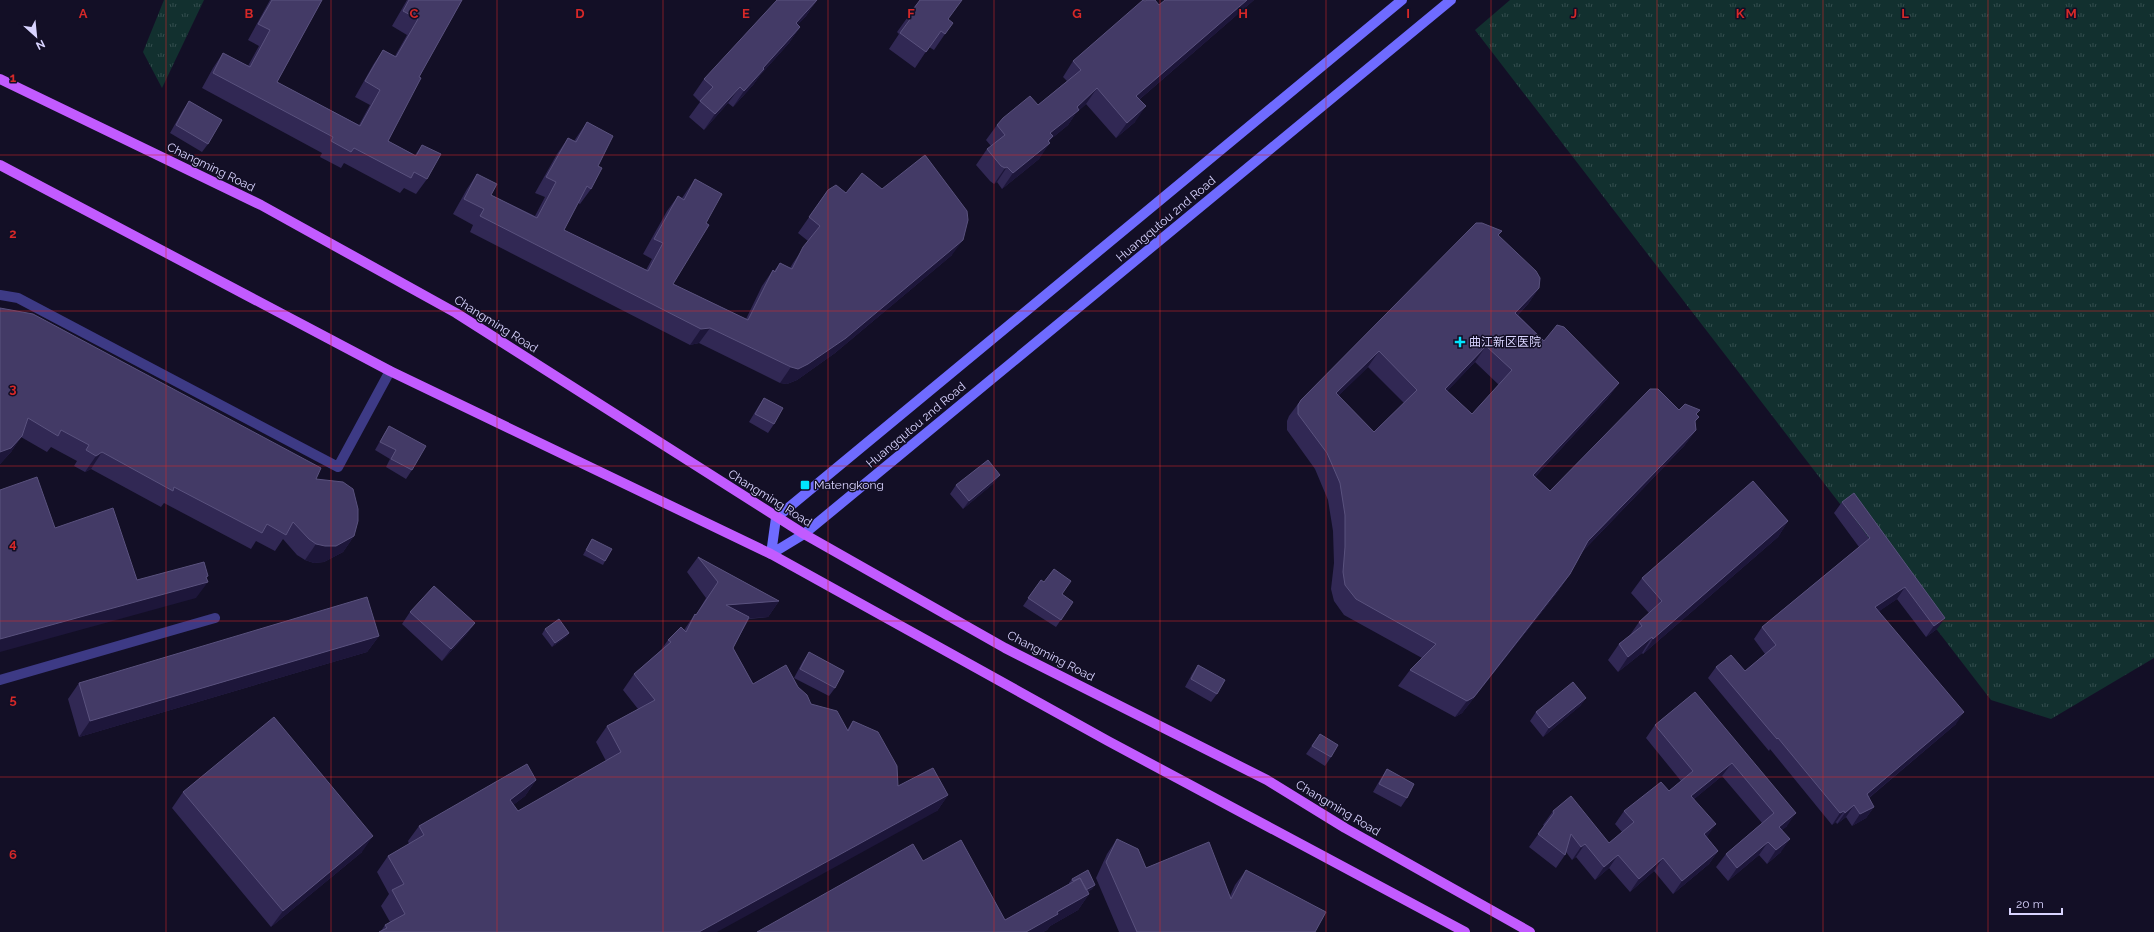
<svg xmlns="http://www.w3.org/2000/svg" width="2154" height="932" viewBox="0 0 2154 932" font-family="Raleway,'Noto Sans SC',sans-serif">
<defs>
<pattern id="grass-tufts" width="24" height="20" patternUnits="userSpaceOnUse"><rect width="24" height="20" fill="#12302f"/><path d="M3 7l-1-3M5 7V3M7 7l1-3M15 17l-1-3M17 17v-4M19 17l1-3" fill="none" stroke="#344d4e"/></pattern>
</defs>
<rect width="100%" height="100%" fill="#130f26"/>
<path fill="url(#grass-tufts)" d="M164 0H204L162 88 143 52Z
M1510 0H2154V658L2051 719 1991 700 1475 30Z"/>
<g fill="none" stroke-linecap="round" stroke-linejoin="round">
<path stroke="#3d3a85" stroke-width="10" d="M0 680 215 618"/>
<path stroke="#3d3a85" stroke-width="10" d="M0 295 18 298 338 467 390 371"/>
<path stroke="#6f6bff" stroke-width="10" d="M771 554 804 534 1451 0
M771 554 776 518 1402 0"/>
<path stroke="#c25bff" stroke-width="10" d="M0 79 261 205 456 313 804 534 1005 648 1267 780 1345 828 1530 932
M0 165 390 371 771 554 1108 741 1465 932"/>
</g>
<path fill="#312854" fill-rule="evenodd" d="M270 0H322L277 82 359 125 370 105 355 97 373 65 383 50 395 56 407 35 392 26 407 0H462L419 77 388 141 415 155 422 145 427 179 416 194 404 188 400 193 344 163 341 168 320 157 322 153 202 88 213 68 223 53 248 66 259 46 248 40Z
M817 0 806 16 797 25 800 27 789 43 761 74 753 85 733 107 728 103 704 130 689 117 700 102 693 95 704 79Z
M920 0 948 19 945 34 934 50 929 47 915 68 889 49 899 34 897 32Z
M1165 0H1254L1140 99 1135 122 1116 138 1086 104 1076 113 1068 125 1051 139 1039 159 1002 189 997 182 994 184 990 181 976 165 987 149 991 146 986 140 997 125 1038 105 1067 81 1063 77 1073 61 1145 1 1159 5Z
M189 101 208 144 202 152 170 133 183 110Z
M587 122 598 166 591 189 580 204 578 203 564 230 646 270 652 259 643 254 667 211 678 196 682 198 695 179 673 284 746 319 762 286 773 270 774 271 780 263 790 268 793 263 808 241 798 233 828 190 846 193 952 255 835 353 797 380 787 384 780 383 699 343 690 345 470 232 473 225 453 214 467 189 477 174 491 195 535 216 545 197 535 193 557 154 568 138 574 141Z
M1499 236 1539 288 1528 304 1518 315 1544 341 1619 383 1607 399 1535 477 1550 491 1679 410 1697 415 1699 417 1695 422 1696 430 1684 446 1583 551 1570 574 1559 590 1462 713 1455 717 1398 686 1410 670 1422 658 1344 615 1334 601 1331 589 1334 563 1333 531 1328 500 1315 469 1287 430V421L1289 416 1301 400ZM1475 362 1499 385 1472 414 1447 391ZM1368 367 1404 403 1374 432 1338 396Z
M0 308 316 479 354 536 343 552 324 562 314 563 305 560 297 555 283 539 275 551 256 541 251 549 164 503 161 507 91 469 85 472 74 466 77 461 51 447 47 452 21 437 11 452 0 464Z
M764 398 774 424 768 433 749 422 758 407Z
M389 426 412 470 406 479 386 467 390 459 375 450 384 434Z
M994 483 963 509 950 494 956 485Z
M1842 502 1937 629 1926 637 1897 599 1879 611 1956 724 1869 798 1874 807 1866 818 1852 826 1846 817 1837 824 1836 822 1832 825 1770 749 1769 751 1708 678 1716 667 1745 671 1765 654 1754 639 1762 627 1859 547 1834 513Z
M1788 521 1778 537 1643 654 1642 653 1618 672 1608 660 1619 644 1630 635 1639 622 1649 613 1631 593 1642 578Z
M592 539 605 561 603 565 583 555Z
M698 557 779 601 768 617 749 619 733 648 753 684 798 687 811 704 847 730 853 721 898 786 948 795 937 811 381 931 385 925 390 922 381 906 389 894 377 872 388 856 409 844 408 841 419 826 536 780 525 796 513 805 518 811 606 761 596 742 607 726 638 709 623 690 634 674 661 650 668 640 684 630 695 614 696 615 706 598 687 572Z
M1041 580 1073 602 1056 627 1023 606Z
M410 612 475 623 466 635 442 661 402 624Z
M545 629 569 633 566 637 552 647 542 634Z
M379 636 367 652 79 737 68 699 79 683Z
M809 652 835 688 829 696 794 678 803 661Z
M1198 665 1217 694 1211 702 1185 687 1192 674Z
M1695 692 1787 826 1782 830 1781 852 1767 864 1759 855 1728 881 1716 867 1726 854 1762 823 1722 776 1694 799 1707 837 1718 851 1709 864 1673 894 1654 871 1630 892 1609 868 1595 880 1576 857 1572 860 1566 852 1565 855 1556 868 1529 847 1544 826 1543 825 1553 811 1609 843 1622 832 1615 824 1624 811 1669 791 1681 781 1646 738 1655 725Z
M1586 698 1580 706 1543 737 1530 721 1536 712Z
M1320 734 1331 757 1325 766 1306 754Z
M1387 769 1407 798 1401 807 1373 792 1381 778Z
M183 792 362 852 271 927 172 808Z
M1117 839 1146 868 1230 896 1235 885 1246 870 1315 932H1119L1096 878 1107 854Z
M923 861 1005 920 1069 884V883L1072 879 1095 885 1092 889 1088 892 1089 894 1078 910 1050 926 1047 930 1043 932H757Z"/>
<path fill="#1d163a" d="M817 0 806 16 784 40 796 23Z
M1247 0H1254L1126 111 1136 96Z
M800 27 789 43 761 74 753 85 733 107 744 91 763 68Z
M740 87 728 103 704 130 715 114Z
M1097 88 1086 104 1076 113 1068 125 1051 139 1047 145 1050 143 1039 159 1002 189 1013 173 1050 133 1077 107Z
M1146 106 1135 122 1116 138 1127 123Z
M1007 167 997 182 994 184 1005 168Z
M963 240 952 255 835 353 797 380 787 384 780 383 791 367Z
M1539 288 1528 304 1504 329 1515 313Z
M710 328 699 343 690 345 701 329Z
M1486 346 1475 362 1434 405 1445 389Z
M1379 351 1368 367 1325 409 1336 393Z
M1619 383 1607 399 1522 491 1533 475Z
M1696 430 1684 446 1577 557 1588 541Z
M22 436 11 452 0 464V452Z
M102 452 91 469 85 472 96 456Z
M1000 475 994 483 963 509 969 501Z
M1788 521 1778 537 1643 654 1653 639Z
M354 536 343 552 324 562 314 563 305 560 316 544Z
M1570 574 1559 590 1462 713 1455 717 1467 701Z
M208 576 203 583 208 582 196 598 0 652V639Z
M1905 587 1897 599 1868 619 1875 607Z
M779 601 768 617 715 621 726 605Z
M1945 618 1937 629 1926 637 1934 626Z
M475 623 466 635 442 661 451 649Z
M569 633 566 637 552 647 555 643Z
M379 636 367 652 79 737 90 721Z
M1652 637 1642 653 1618 672 1628 657Z
M1586 698 1580 706 1543 737 1549 728Z
M1964 712 1956 724 1859 806 1867 794Z
M1732 763 1722 776 1682 809 1691 796Z
M536 780 525 796 499 816 510 800Z
M948 795 937 811 717 932H699Z
M1854 805 1846 817 1837 824 1845 813Z
M1874 807 1866 818 1852 826 1860 814Z
M1844 811 1836 822 1832 825 1840 813Z
M1796 813 1787 826 1770 840 1779 827Z
M1716 824 1707 837 1704 834Z
M373 836 362 852 271 927 283 911Z
M1790 839 1781 852 1767 864 1776 850Z
M1768 842 1759 855 1728 881 1737 868Z
M1585 844 1576 857 1572 860 1581 847Z
M1718 851 1709 864 1673 894 1682 881Z
M1618 855 1609 868 1595 880 1604 867Z
M1663 858 1654 871 1630 892 1639 879Z
M1095 885 1092 889 1077 897 1080 893Z
M1089 894 1078 910 1050 926 1047 930 1043 932H1026L1057 912Z"/>
<path fill="#433a66" stroke="#5a527e" fill-rule="evenodd" d="M272 0H322L277 82 360 126 380 90 365 81 383 50 396 57 418 19 403 11 409 0H462L419 77 421 78 388 141 416 156 422 145 441 154 427 179 414 172 411 178 354 148 351 152 331 141 333 137 213 73 223 53 250 67 270 30 258 24Z
M777 0H817L796 23 800 27 763 68 764 69 744 91 740 87 715 114 700 101 713 87 704 79Z
M920 0H962L948 19 953 23 945 34 941 31 926 52 900 33 911 18 908 16Z
M1143 0 1145 1 1147 0H1155L1159 5 1165 0H1247L1136 96 1146 106 1127 123 1097 88 1077 107 1079 110 1050 133 1053 136 1048 141 1050 143 1013 173 1007 167 1005 168 1001 166 987 149 1005 135 997 125 1003 118 1030 96 1038 105 1081 70 1073 61Z
M189 101 222 120 208 144 176 125Z
M587 122 613 136 598 166 602 168 591 189 587 186 564 230 648 271 663 243 654 239 678 196 684 200 695 179 722 194 706 223 709 225 673 284 748 320 773 270 775 272 780 263 792 269 803 247 820 226 809 217 828 190 836 185 846 193 862 173 882 189 925 155 967 211 968 220 963 240 846 338 808 364 798 369 791 367 710 328 701 329 480 216 484 209 464 199 477 174 497 184 491 195 537 218 556 182 546 177 568 138 576 142Z
M1476 223H1482L1502 231 1498 235 1536 271 1540 278 1539 288 1515 313 1544 341 1557 325 1564 327 1619 383 1533 475 1550 491 1650 389H1658L1679 410 1685 404 1700 410 1696 414 1699 417 1695 421 1696 430 1588 541 1570 574 1474 697 1467 701 1410 670 1436 644 1356 599 1345 585 1343 572 1345 547V515L1340 483 1327 453 1298 414V405L1301 400ZM1486 346 1512 370 1472 414 1445 389ZM1379 351 1417 390 1374 432 1336 393Z
M0 308 33 314 321 468 316 479 343 482 353 489 358 509V521L354 536 336 546H325L316 544 309 539 293 522 286 535 267 524 262 533 174 487 173 491 102 452 96 456 86 450 89 445 61 430 58 436 28 418 22 436 11 448 0 452Z
M764 398 783 408 774 424 755 414Z
M389 426 426 446 412 470 391 459 396 450 380 442Z
M988 460 1000 475 969 501 956 485Z
M37 477 55 528 113 508 137 580 204 562 208 576 206 577 208 582 0 639V490Z
M1753 481 1788 521 1653 639 1652 637 1628 657 1619 644 1642 626 1639 622 1662 601 1642 578Z
M1854 493 1945 618 1934 626 1905 587 1875 607 1964 712 1867 794 1874 807 1860 814 1854 805 1845 813 1844 811 1840 813 1778 738 1777 739 1716 667 1731 655 1745 671 1776 645 1762 627 1870 538 1842 502Z
M592 539 612 549 605 561 586 550Z
M698 557 779 601 726 605 749 617 733 648 753 684 786 665 798 687 807 695 811 704 837 711 848 731 853 721 878 732 897 766 898 786 933 768 948 795 699 932H379L387 928 385 925 405 914 392 890 404 884 388 856 424 835 419 826 527 764 536 780 510 800 518 811 621 752 607 726 655 700 634 674 671 642 668 640 681 627 686 632 695 614 696 615 718 582Z
M1054 569 1071 581 1062 594 1073 602 1061 620 1028 598 1041 580 1044 582Z
M434 586 475 623 451 649 410 612Z
M367 597 379 636 90 721 79 683Z
M559 619 569 633 555 643 545 629Z
M809 652 844 671 835 688 800 669Z
M1198 665 1225 680 1217 694 1191 679Z
M1573 682 1586 698 1549 728 1536 712Z
M1695 692 1796 813 1779 827 1790 839 1776 850 1768 842 1737 868 1726 854 1774 813 1732 763 1691 796 1716 824 1704 834 1718 851 1682 881 1663 858 1639 879 1618 855 1604 867 1585 844 1581 847 1571 834 1565 855 1538 834 1554 813 1553 811 1571 796 1609 843 1634 822 1624 811 1661 782 1669 791 1693 771 1655 725Z
M274 717 373 836 283 911 183 792Z
M1320 734 1338 745 1331 757 1312 746Z
M1387 769 1414 784 1407 798 1379 784Z
M1117 839 1138 849 1146 868 1209 842 1231 899 1246 870 1326 912 1315 932H1137L1106 862Z
M961 840 1005 920 1080 878 1089 894 1057 912 1058 914 1026 932H757L913 844 923 861Z
M1088 870 1095 885 1086 890 1080 878 1073 881 1072 879Z"/>
<path fill="none" stroke="#d62828" stroke-width="1" stroke-opacity="0.55" d="M166 0V932M331 0V932M497 0V932M663 0V932M828 0V932M994 0V932M1160 0V932M1326 0V932M1491 0V932M1657 0V932M1823 0V932M1988 0V932M0 155H2154M0 311H2154M0 466H2154M0 621H2154M0 777H2154"/>
<g fill="#00e5ff" stroke="#130f26" stroke-width="1.5">
<path d="M1458 336h4v4h4v4h-4v4h-4v-4h-4v-4h4z"/>
<rect x="800" y="480" width="10" height="10" rx="2"/>
</g>
<g text-anchor="middle" stroke-width="3" stroke-linejoin="round" paint-order="stroke">
<g font-size="12" fill="#d9d4ff" stroke="#130f26">
<text transform="translate(211 167) rotate(26)" y="4">Changming Road</text>
<text transform="translate(1166 219) rotate(-40)" y="4">Huangqutou 2nd Road</text>
<text transform="translate(496 324) rotate(32)" y="4">Changming Road</text>
<text transform="translate(916 425) rotate(-40)" y="4">Huangqutou 2nd Road</text>
<text transform="translate(770 498) rotate(32)" y="4">Changming Road</text>
<text transform="translate(1051 656) rotate(27)" y="4">Changming Road</text>
<text transform="translate(1338 808) rotate(31)" y="4">Changming Road</text>
</g>
<g font-size="12" fill="#d9d4ff" stroke="#130f26" text-anchor="start">
<text x="1469" y="346">曲江新区医院</text>
<text x="814" y="489">Matengkong</text>
</g>
</g>
<g font-size="13" text-anchor="middle" font-weight="bold" fill="#d62828" stroke="#130f26" stroke-width="3" stroke-linejoin="round" paint-order="stroke">
<text x="83" y="18">A</text>
<text x="249" y="18">B</text>
<text x="414" y="18">C</text>
<text x="580" y="18">D</text>
<text x="746" y="18">E</text>
<text x="911" y="18">F</text>
<text x="1077" y="18">G</text>
<text x="1243" y="18">H</text>
<text x="1408" y="18">I</text>
<text x="1574" y="18">J</text>
<text x="1740" y="18">K</text>
<text x="1905" y="18">L</text>
<text x="2071" y="18">M</text>
<text x="13" y="82">1</text>
<text x="13" y="238">2</text>
<text x="13" y="393">3</text>
<text x="13" y="548">4</text>
<text x="13" y="704">5</text>
<text x="13" y="859">6</text>
</g>
<g transform="translate(36 36) rotate(153)" stroke="#130f26" stroke-width="3" paint-order="stroke">
<path d="M0-3L7 15L0 10L-7 15Z" fill="#d9d4ff"/>
<text y="-6" font-size="11" font-weight="bold" text-anchor="middle" fill="#d9d4ff">N</text>
</g>
<path d="M2010 908v6h52v-6" fill="none" stroke="#d9d4ff" stroke-width="2"/>
<text x="2016" y="908" font-size="12" fill="#d9d4ff" stroke="#130f26" stroke-width="3" paint-order="stroke">20 m</text>
</svg>
